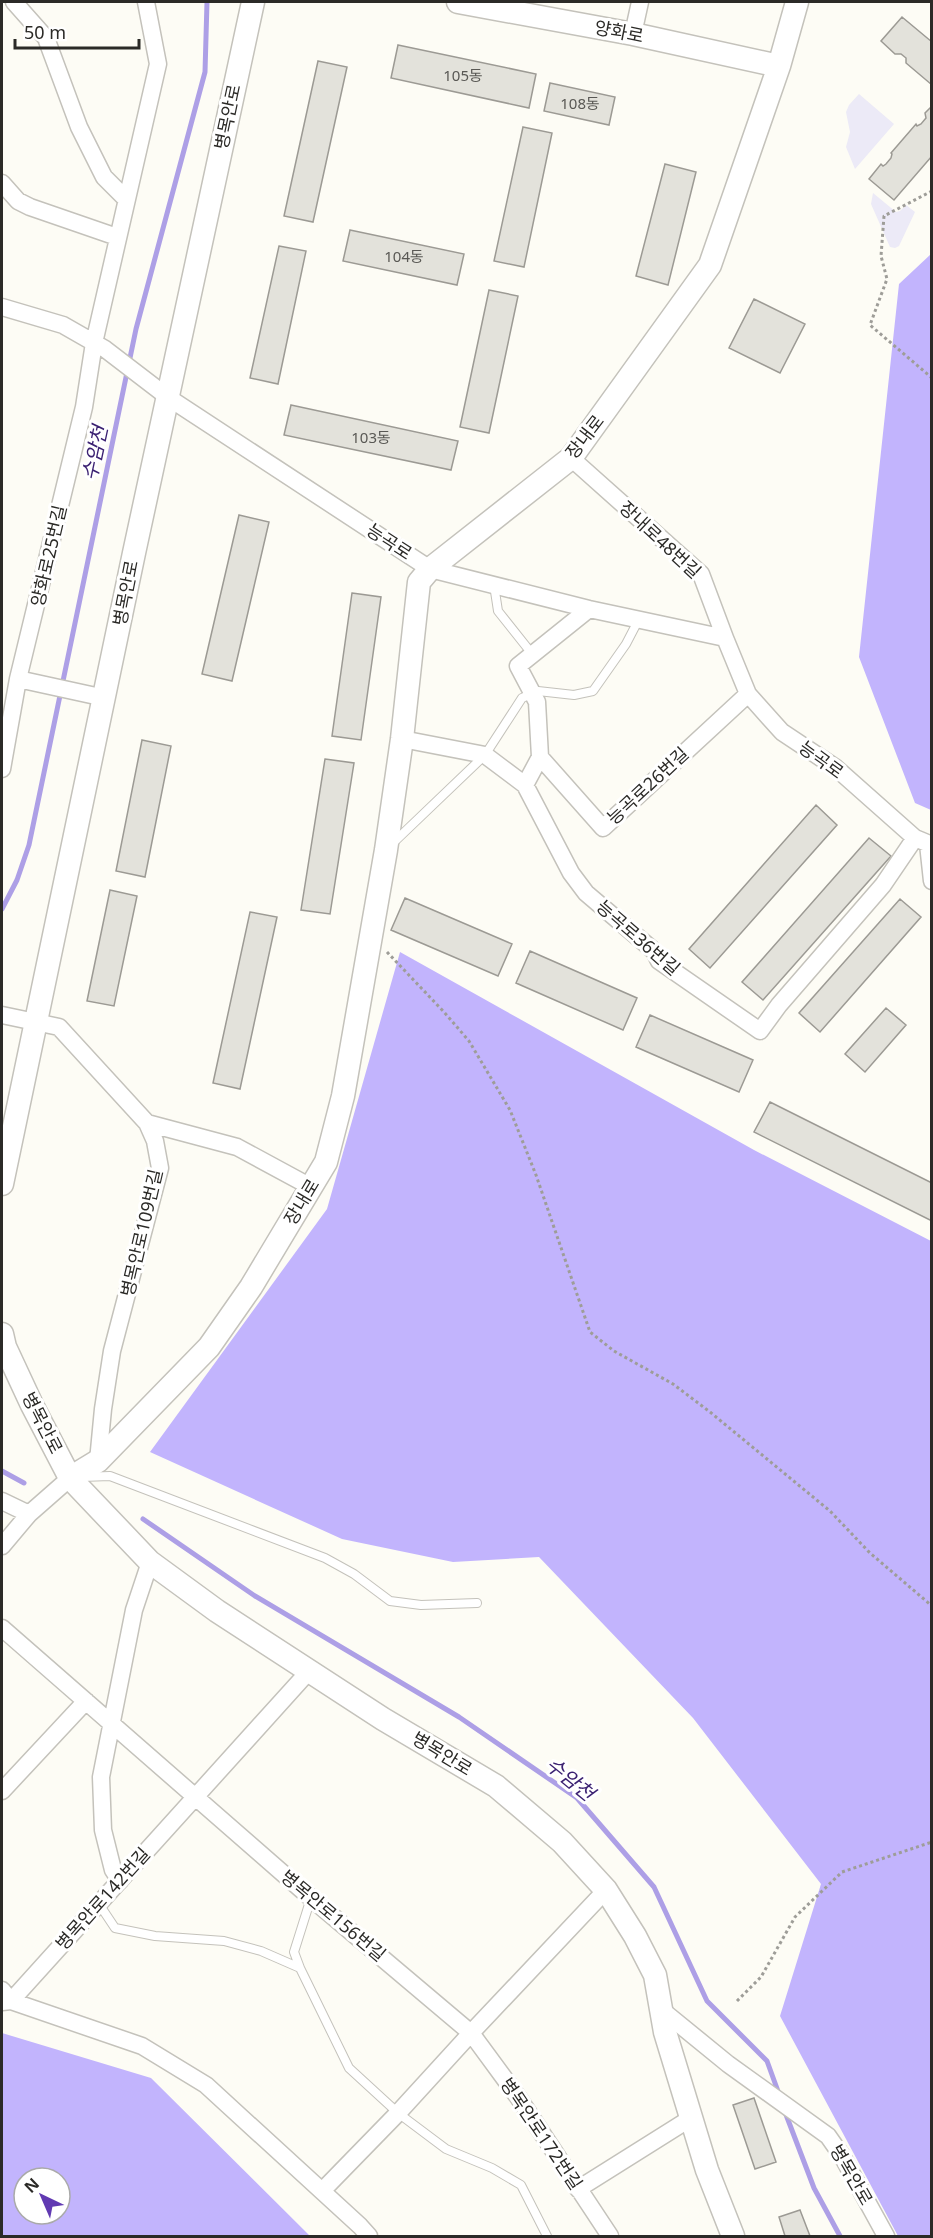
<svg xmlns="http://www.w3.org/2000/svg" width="933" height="2238" viewBox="0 0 933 2238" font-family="'Noto Sans','Noto Sans KR',sans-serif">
<rect width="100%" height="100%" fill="#fdfcf5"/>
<path fill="#eceaf7" d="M859 94 894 124 855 169 846 147 850 132 846 112 849 105Z
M873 193 896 212 900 211 906 205 915 212 899 246 895 248 890 247 871 204Z"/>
<path fill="#c2b4fd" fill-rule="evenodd" d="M931 254V810L915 803 859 657 899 284Z
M400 952 754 1150 931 1241V2236H898L780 2016 821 1884 693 1718 539 1557 453 1562 342 1539 150 1452 327 1209Z
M2 2033 151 2078 310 2236H2ZM24 2178H60V2214H24Z"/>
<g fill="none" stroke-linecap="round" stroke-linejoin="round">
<path stroke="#ad9fe6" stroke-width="5" d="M2 909 17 880 29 845 136 329 205 72 207 2
M2 1471 24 1483
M143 1519 255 1596 459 1717 577 1798 654 1887 707 2001 767 2061 779 2094
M785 2112 814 2188 840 2236"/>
</g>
<path fill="#e3e2db" stroke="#9c9a94" stroke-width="1.5" d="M902 17 932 42V85L906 63V58L901 54H895L881 41Z
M398 45 536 74 529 108 391 78Z
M318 61 347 67 313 222 284 216Z
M550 83 615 97 609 125 544 111Z
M932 106V156L894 200 869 179 881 164 883 166 886 164 891 158 892 154 891 153 916 124 917 126 921 124 926 118 925 113Z
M523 127 552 133 524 267 494 261Z
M665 164 696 172 668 285 636 276Z
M350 230 464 254 457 285 343 261Z
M279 246 306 251 278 384 250 378Z
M489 290 518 296 489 433 460 427Z
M754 299 805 324 780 373 729 348Z
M291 405 458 441 451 470 284 435Z
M239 515 269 522 232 681 202 674Z
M352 593 381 597 361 740 332 736Z
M142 740 171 746 145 877 116 871Z
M325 759 354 763 330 914 301 910Z
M816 805 837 825 710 968 689 949Z
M869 838 891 856 763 1000 742 982Z
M110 890 137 896 114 1006 87 1001Z
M405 898 512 944 498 976 391 930Z
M900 899 921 917 820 1032 799 1013Z
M250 912 277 917 240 1089 213 1083Z
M530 951 637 998 623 1030 516 983Z
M886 1008 906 1025 865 1072 845 1054Z
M650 1015 753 1060 739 1092 636 1047Z
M770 1102 932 1183V1221L754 1132Z
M754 2098 776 2162 755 2169 733 2105Z
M800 2210 810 2236H785L779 2217Z"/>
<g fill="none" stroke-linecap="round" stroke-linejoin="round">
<g stroke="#c4c2bb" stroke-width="10">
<path id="lane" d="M494 585 498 611 533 655
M393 843 485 755 522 698 538 691 574 695 593 691 626 644 639 619
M82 1477 110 1476 325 1558 354 1574 390 1601 421 1605 477 1603
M99 1904 115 1928 155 1936 224 1941 261 1951 300 1968 349 2068 398 2113 446 2149 492 2168 521 2185 547 2236
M300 1968 294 1952 311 1898"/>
</g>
<g stroke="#c4c2bb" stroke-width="19">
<path id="street" d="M14 2 46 38 79 127 104 177 126 199
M633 34 640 2
M2 183 18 201 30 207 117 237
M2 307 63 325 105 349 169 398 430 569 589 609 725 638 748 694 782 732 836 768 915 838 932 845
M571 458 701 574 725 638
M589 609 518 666 537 702 540 757 603 828 748 694
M18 679 105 698
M402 739 485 755 525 785 571 873 586 893 654 951 659 961 760 1031 779 1005 883 885 915 838
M2 769 18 679 84 407 94 343 158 64 146 2
M525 785 540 757
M928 844 932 881
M2 1015 59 1027 147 1123 155 1141 160 1168 112 1351 103 1409 98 1461
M147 1123 237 1147 311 1187
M2 1501 29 1514
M2 1546 29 1514 70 1478
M2 1628 311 1898 471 2033 518 2097 610 2236
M2 1791 86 1701
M120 1881 113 1870 103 1830 101 1777 134 1610 150 1562
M2 1990 11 2001 310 1670
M2 2002 11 2001 142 2046 206 2085 360 2226 369 2236
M663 2011 728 2064 828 2136 842 2156 886 2236
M578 2189 691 2118
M322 2191 398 2113 471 2033 606 1890"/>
</g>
<g stroke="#c4c2bb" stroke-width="25">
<path id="secondary" d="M458 2 633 34 779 66
M2 1184 134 553 253 2
M2 1334 5 1347 32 1405 70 1478 150 1562 217 1611 383 1719 496 1786 562 1842 606 1890 635 1936 655 1975 665 2032 707 2170 733 2236
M70 1478 98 1461 209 1347 251 1287 326 1162 343 1096 386 850 402 739 419 582 430 569 571 458 710 265 779 66 797 2"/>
</g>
<path stroke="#9e9d98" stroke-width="3" stroke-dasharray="3 3" stroke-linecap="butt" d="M932 191 884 216 881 256 887 279 870 325 932 378
M387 952 444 1012 469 1041 510 1110 536 1175 590 1332 614 1351 673 1384 710 1412 830 1511 870 1553 932 1606
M737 2001 761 1977 795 1917 842 1872 932 1842"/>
<use href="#lane" stroke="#fff" stroke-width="8"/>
<use href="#street" stroke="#fff" stroke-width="16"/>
<use href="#secondary" stroke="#fff" stroke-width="22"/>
</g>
<g text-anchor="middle" stroke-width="6" stroke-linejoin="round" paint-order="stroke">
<g font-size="15" fill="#595854">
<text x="463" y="81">105동</text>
<text x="580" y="109">108동</text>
<text x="404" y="262">104동</text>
<text x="371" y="443">103동</text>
</g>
<g font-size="18" fill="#2b2a27" stroke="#fff">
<text transform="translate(619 32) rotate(11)" y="6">양화로</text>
<text transform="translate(228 117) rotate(-78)" y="6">병목안로</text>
<text transform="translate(585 437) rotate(-52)" y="6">장내로</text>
<text transform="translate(660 540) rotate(43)" y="6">장내로48번길</text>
<text transform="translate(389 542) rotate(33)" y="6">능곡로</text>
<text transform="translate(49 556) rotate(-77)" y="6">양화로25번길</text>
<text transform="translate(126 593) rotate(-79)" y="6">병목안로</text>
<text transform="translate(821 760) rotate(36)" y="6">능곡로</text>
<text transform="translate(648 786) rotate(-43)" y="6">능곡로26번길</text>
<text transform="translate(638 938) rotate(41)" y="6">능곡로36번길</text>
<text transform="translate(302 1202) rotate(-59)" y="6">장내로</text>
<text transform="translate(142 1233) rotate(-77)" y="6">병목안로109번길</text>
<text transform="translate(42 1423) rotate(63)" y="6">병목안로</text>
<text transform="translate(442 1754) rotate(31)" y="6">병목안로</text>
<text transform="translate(103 1899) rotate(-48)" y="6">병목안로142번길</text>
<text transform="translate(333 1916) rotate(40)" y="6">병목안로156번길</text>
<text transform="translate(541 2134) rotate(56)" y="6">병목안로172번길</text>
<text transform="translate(851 2175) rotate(60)" y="6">병목안로</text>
</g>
<g font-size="20" font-style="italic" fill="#3b2172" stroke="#fff">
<text transform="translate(95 453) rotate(-78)" y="7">수암천</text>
<text transform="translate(570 1779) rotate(39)" y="7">수암천</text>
</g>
</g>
<rect width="933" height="2238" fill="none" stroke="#2b2a27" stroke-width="6"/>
<g transform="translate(42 2196) rotate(316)"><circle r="28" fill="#ffffff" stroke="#aaaaa9" stroke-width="1.5"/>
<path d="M0-4.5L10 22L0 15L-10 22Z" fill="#613ab2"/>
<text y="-9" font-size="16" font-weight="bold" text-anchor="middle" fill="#2b2a27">N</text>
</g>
<path d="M15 39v9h124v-9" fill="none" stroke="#2b2a27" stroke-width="3"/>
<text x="24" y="39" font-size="18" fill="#2b2a27" stroke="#ffffff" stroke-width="4.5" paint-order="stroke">50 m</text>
</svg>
